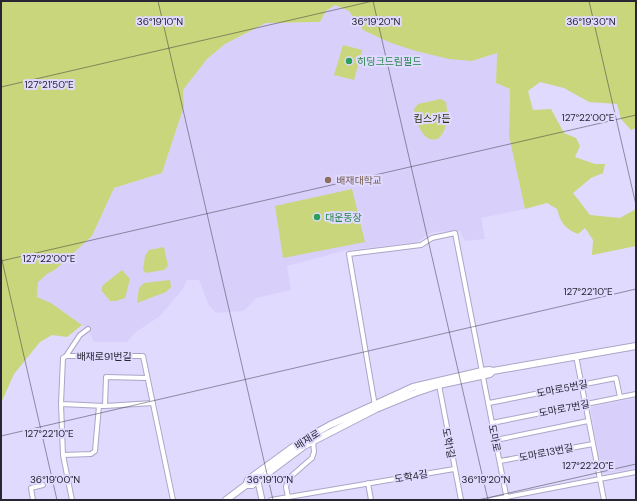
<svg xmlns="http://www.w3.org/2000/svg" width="637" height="501" viewBox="0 0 637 501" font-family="'DM Sans','Noto Sans KR',sans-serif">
<rect width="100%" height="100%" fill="#e0dafe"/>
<path fill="#d8d0fb" d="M335 5 349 11 363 30 472 61 497 53 496 83 510 89 509 136 525 209 481 218 485 239 465 241 460 231 435 232 429 234 417 242 343 251 287 266 291 290 256 298 244 311 216 313 208 304 199 280H187L183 289 160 316 136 332 127 342H94L88 329 51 303 37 297 38 282 47 273 56 269 92 236 114 188 162 173 184 106 183 90 207 59 225 44 266 23 320 22 326 11Z
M636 398V468L602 474 590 407Z"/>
<path fill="#c9d67c" d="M1 1H636V128L631 130 621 119 617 104 589 102 564 88 540 82 528 91 533 110 551 109 564 133 576 138 580 146 575 157 595 164H605L603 173 591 178 573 193 590 215 620 218 636 209V246L592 255 593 240 585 228 578 234C564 228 561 223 557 209L547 203 525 209 509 136 510 89 496 83 497 53 472 61 449 59 416 51 391 43 363 30 349 11 335 5 326 11 320 22 266 23 225 44 207 59 183 90 184 106 162 173 114 188 92 236 56 269 47 274 38 282 37 297 51 303 82 325 67 337 52 335 40 342 14 374 1 403Z
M343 45 362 50 354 80 334 75Z
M441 99 446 102C448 114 448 129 439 138 423 146 416 121 414 109L418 104Z
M352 189 365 242 283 258 275 206Z
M164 247 168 266 164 270 146 273 143 270 145 256 149 250Z
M122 270 130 279 125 298 116 301H110L101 290 103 285Z
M170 280 171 287 166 292 137 303 139 288 144 283Z"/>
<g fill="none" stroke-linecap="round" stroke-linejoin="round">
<g stroke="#aca5c7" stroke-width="6">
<path id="minor" d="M66 356H143L173 500
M576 356 604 500
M439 385 461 500
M489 403 616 378 620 397
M61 404 105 406 153 403
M105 406 106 377 147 378
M375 406 349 254 421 245 432 238 455 233 507 500
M492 423 636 394
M496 440 588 421
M63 455 91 454 95 451 99 406
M500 461 593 444
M368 483 371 500
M288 497 286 487 288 479 312 458 314 452 313 441
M33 500 31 488 43 485
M72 500 63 455 61 404 63 358 66 356 80 335 88 329
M271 500 454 469
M491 500 636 472"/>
</g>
<g stroke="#aca5c7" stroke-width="7">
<path id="tertiary" d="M257 477 262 500"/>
</g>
<g stroke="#aca5c7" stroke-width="8">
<path id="primary" d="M246 485H252L304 446 376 409 415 393 439 385 490 374 493 371 636 346
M226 500 246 485 248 480 256 474 293 447 312 435 330 425 413 387 482 371 489 370 493 371"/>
</g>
<use href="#minor" stroke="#fff" stroke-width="4"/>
<use href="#tertiary" stroke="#fff" stroke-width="5"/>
<use href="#primary" stroke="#fff" stroke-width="6"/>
</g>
<path fill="none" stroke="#282633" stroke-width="1" stroke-opacity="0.45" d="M158 1 273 500M373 1 488 500M589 1 636 205M1 87 373 1M1 256 57 500M1 261 636 115M1 436 636 289M478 500 636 464"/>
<g fill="#2e9e5b" stroke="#e0dafe" stroke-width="1.5">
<circle cx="349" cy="61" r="4"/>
<circle cx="317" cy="217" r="4"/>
</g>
<circle fill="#8d6e63" stroke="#e0dafe" stroke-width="1.5" cx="328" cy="180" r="4"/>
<g text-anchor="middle" stroke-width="4" stroke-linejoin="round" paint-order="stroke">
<g font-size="10" fill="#27864d" stroke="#e0dafe" text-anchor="start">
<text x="357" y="65">히딩크드림필드</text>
<text x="325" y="221">대운동장</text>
</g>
<g font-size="10" fill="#2b3007" stroke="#e0dafe">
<text x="432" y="122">킴스가든</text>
</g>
<g font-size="10" fill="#785e54" stroke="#e0dafe" text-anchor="start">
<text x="336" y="184">배재대학교</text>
</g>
<g font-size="10" fill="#282633" stroke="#e0dafe">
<text x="104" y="360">배재로91번길</text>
<text transform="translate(562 388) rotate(-11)" y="4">도마로5번길</text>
<text transform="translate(564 408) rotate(-11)" y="4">도마로7번길</text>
<text transform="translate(495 438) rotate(79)" y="4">도마로</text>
<text transform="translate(307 439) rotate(-32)" y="4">배재로</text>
<text transform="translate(449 443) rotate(79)" y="4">도학1길</text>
<text transform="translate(546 452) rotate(-11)" y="4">도마로13번길</text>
<text transform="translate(411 476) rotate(-10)" y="4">도학4길</text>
</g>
</g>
<g font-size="10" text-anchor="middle" fill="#282633" stroke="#e0dafe" stroke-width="4" stroke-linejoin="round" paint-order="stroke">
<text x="160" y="25">36°19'10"N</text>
<text x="376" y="25">36°19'20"N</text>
<text x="591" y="25">36°19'30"N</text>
<text x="49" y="88">127°21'50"E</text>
<text x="588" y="121">127°22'00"E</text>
<text x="49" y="262">127°22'00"E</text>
<text x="588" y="295">127°22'10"E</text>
<text x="49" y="437">127°22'10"E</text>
<text x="588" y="469">127°22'20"E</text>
<text x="55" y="483">36°19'00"N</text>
<text x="270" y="483">36°19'10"N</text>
<text x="486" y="483">36°19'20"N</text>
</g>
<rect width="637" height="501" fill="none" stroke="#282633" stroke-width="4"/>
</svg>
